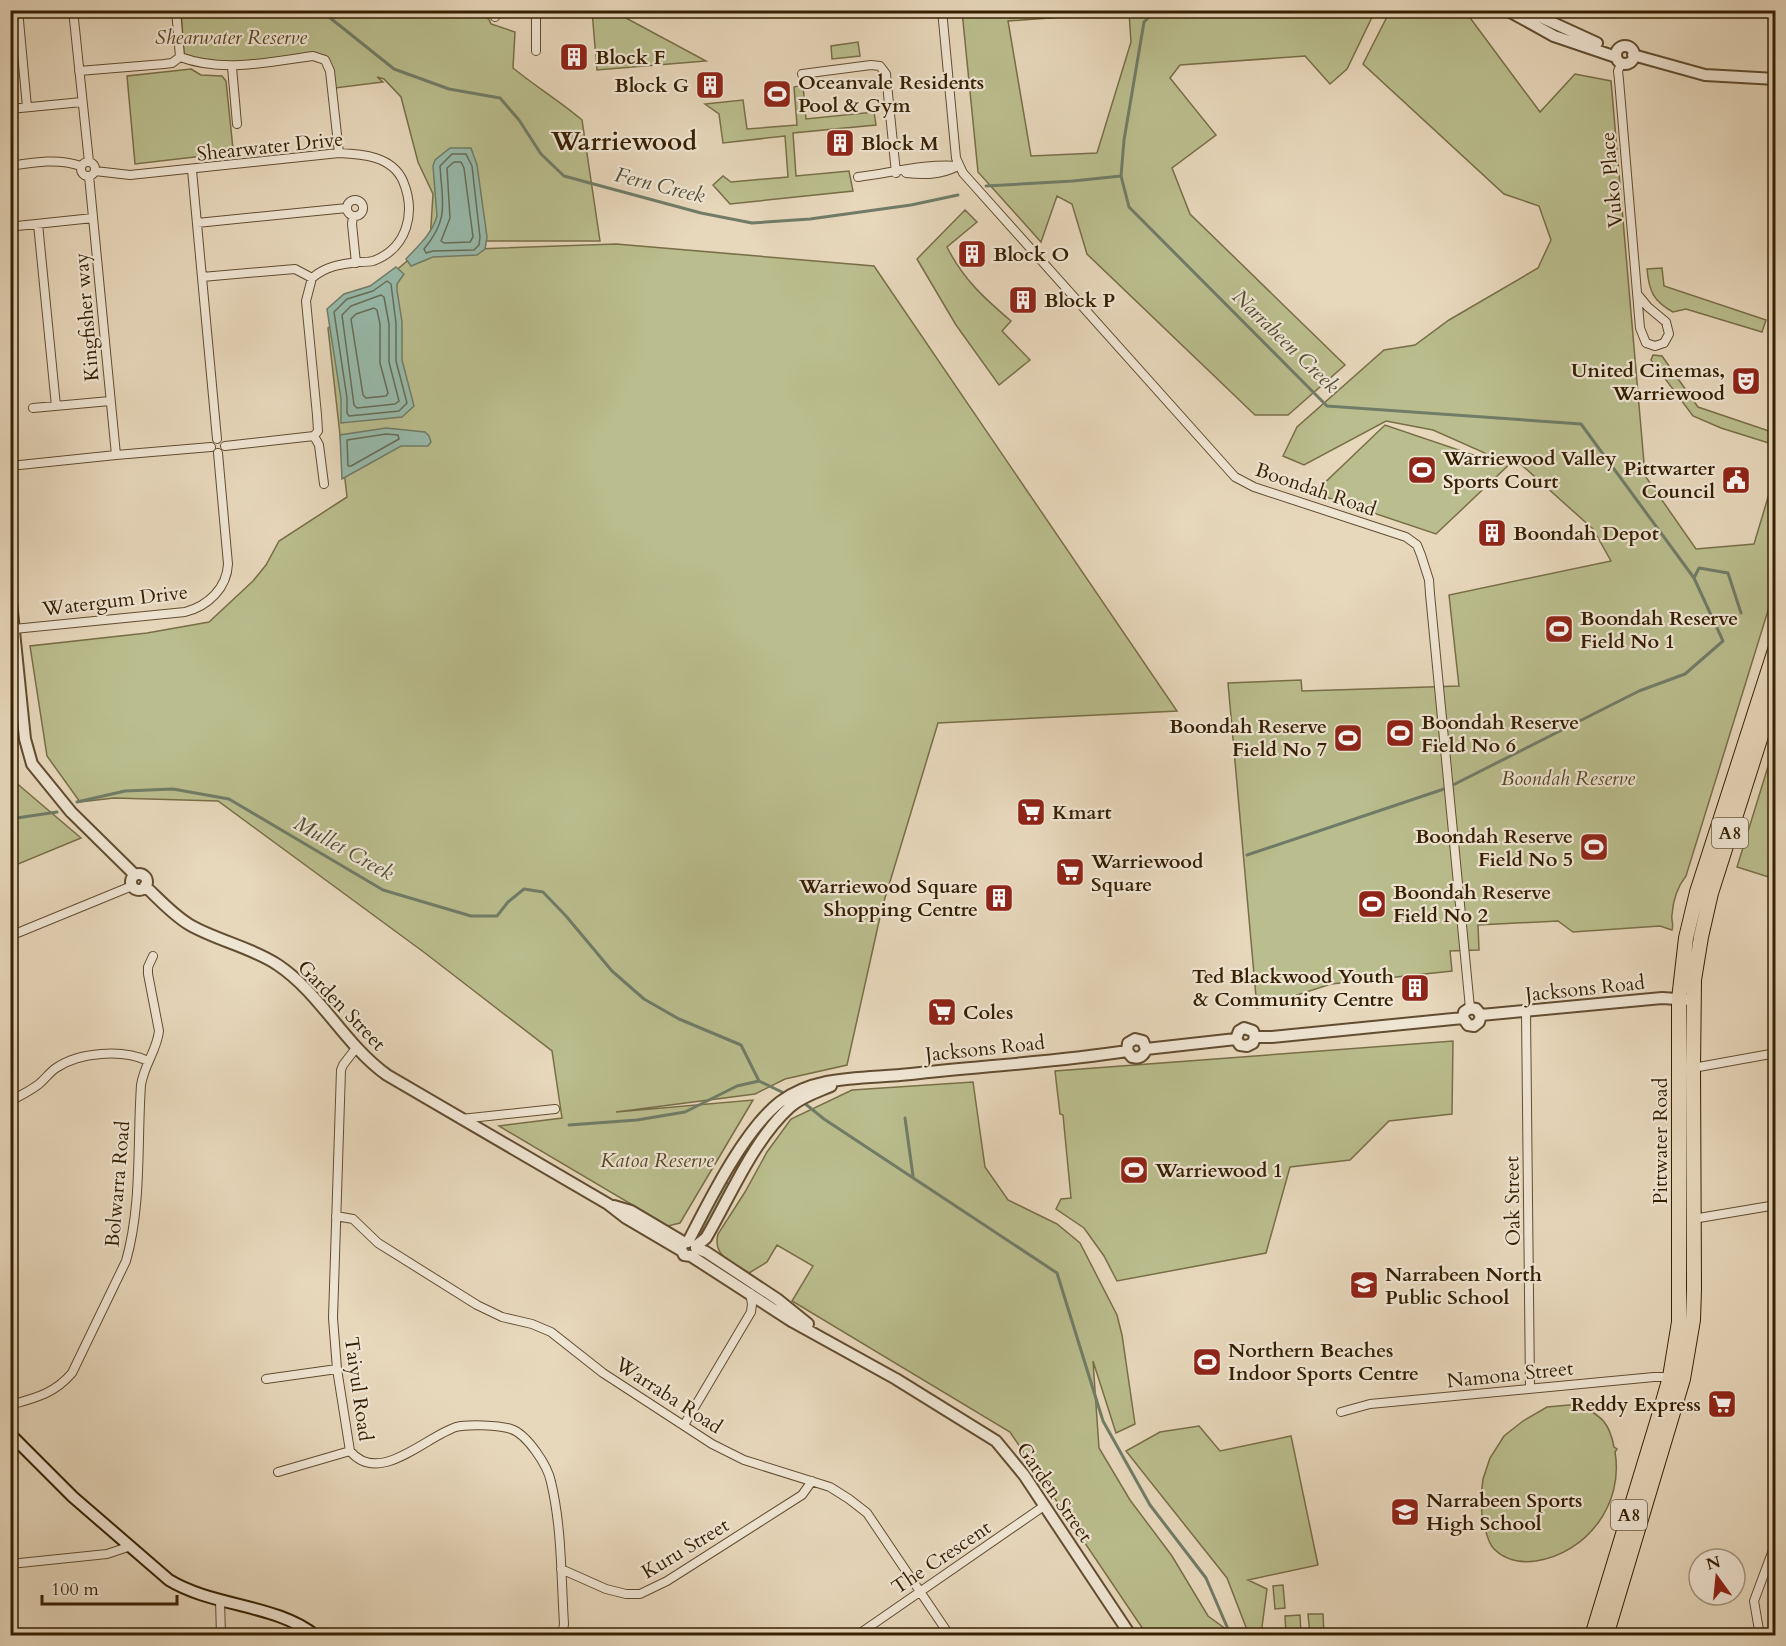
<svg xmlns="http://www.w3.org/2000/svg" width="1786" height="1646" viewBox="0 0 1786 1646" font-family="Cardo,serif">
<rect width="100%" height="100%" fill="#e7d7bb"/>
<filter id="stains"><feTurbulence type="fractalNoise" baseFrequency=".00333" numOctaves="4"/><feColorMatrix values="0 0 0 0 .2 0 0 0 0 .09 0 0 0 0 .02 0 0 0 .5 -.17"/></filter>
<radialGradient id="worn" r=".72"><stop offset=".6" stop-color="#630" stop-opacity="0"/><stop offset="1" stop-color="#630" stop-opacity=".3"/></radialGradient>
<path fill="#babd8d" stroke="#786e47" stroke-width="1.5" fill-rule="evenodd" d="M437 10C452 15 485 4 491 24L515 32 513 68C536 87 560 101 582 120L600 241H430L433 194 418 162 401 97 384 79 377 77 383 82 335 88 332 67 313 53C272 58 223 72 184 54L181 11Z
M1164 10 1174 17 1242 10 1375 11 1347 69 1330 84 1305 56 1180 65 1170 78 1216 135 1172 168 1190 214 1345 365 1288 415H1255L1087 254 1072 204 1057 196 1041 242 978 172 962 11ZM1129 12 1131 42 1097 153 1031 156 1008 21Z
M592 11H613L706 61 597 70Z
M1390 11H1465L1540 112 1575 74 1611 81 1644 463 1641 470 1696 549 1754 544 1775 474V588L1686 876C1678 886 1673 901 1672 915 1671 920 1674 924 1672 930L1660 926 1573 932 1558 921 1478 925 1479 950 1450 951 1452 971 1331 984 1257 1008 1228 683 1301 680 1302 691 1459 686 1449 595 1611 561 1593 529 1515 459 1436 534 1314 493 1385 425 1491 461 1485 453 1433 430 1386 421 1304 465 1283 456 1297 427 1384 350 1415 345 1449 320 1538 268 1551 240 1539 206 1504 194 1363 64Z
M858 42 860 56 832 59 831 46Z
M191 69 201 75 222 76 226 81 233 149 229 153 135 164 127 76Z
M803 85 806 119 874 112 876 125 793 133 796 176 849 171 853 191 730 204 713 185 723 176 731 182 788 177 785 136 723 143 719 114 705 104 743 100 747 129 797 125 794 87Z
M965 210 977 222 947 247C963 279 984 298 1011 321L1002 331 1030 360 999 385 956 325 917 259Z
M616 244 874 266 1177 711 938 723 882 908 847 1065 785 1079 755 1094 616 1112 753 1100 680 1223 668 1226 499 1126 562 1118 552 1051 425 953 218 801 114 798 80 802 47 756 30 646 147 633 209 622 253 581 266 565 279 541 347 497 328 328 419 251Z
M1662 268 1664 286 1766 320 1762 332 1686 309 1673 312C1653 301 1649 291 1647 269Z
M1653 355 1662 356 1698 407 1775 433V445L1721 428 1693 416 1651 360Z
M1775 744V879L1737 867Z
M15 770 14 781 81 838 11 867 10 771Z
M1453 1041 1452 1114 1389 1121 1350 1160 1290 1167 1266 1253 1117 1281 1104 1256 1084 1228 1056 1209 1061 1199 1071 1198 1063 1115 1060 1114 1055 1071Z
M973 1082 985 1167 1008 1200 1057 1224 1080 1243 1117 1315 1122 1335 1135 1424 1116 1433 1093 1361 1099 1448 1130 1500 1172 1556 1208 1616 1234 1635H1147L1010 1432 792 1301 813 1266 777 1245 767 1262 749 1273C733 1263 712 1256 718 1234L745 1192 767 1152 791 1119 852 1090Z
M725 1182 731 1185 698 1238 695 1236Z
M1580 1404C1601 1417 1609 1421 1614 1447L1617 1449 1615 1452C1624 1504 1587 1553 1536 1561 1521 1563 1506 1561 1494 1549 1487 1542 1485 1528 1483 1519L1481 1518 1482 1515 1481 1496 1483 1479 1490 1458 1504 1436 1523 1421 1547 1407Z
M1199 1426 1220 1451 1291 1436 1318 1565 1248 1580 1267 1589 1262 1627 1265 1635H1249L1227 1578 1126 1451 1160 1432Z
M1283 1585 1285 1608 1275 1609 1273 1586Z
M1308 1614H1323L1324 1635H1310Z
M1300 1615 1301 1635H1286L1285 1616Z"/>
<path fill="#97baab" stroke="#707c67" stroke-width="1.5" d="M450 148H471L477 165 487 237 485 249 477 255 433 257 411 266 406 259C418 246 432 234 437 216L433 166 435 160Z
M396 267 404 274 397 284V290L402 322V360L414 406 402 417 341 423V399L327 309 344 294 370 286Z
M386 428 425 432 429 436 431 442 428 446H401L342 479 340 435Z"/>
<g fill="none" stroke-linecap="round" stroke-linejoin="round">
<path stroke="#666c56" stroke-width="1.5" d="M452 154H466L472 166 480 237 479 245 474 250 433 251 426 253 424 249C450 218 442 202 440 166Z
M454 162H461L464 168 473 237 470 242 444 243 441 241 450 218 447 168Z
M387 281 391 284 396 323V361L407 403 399 411 349 416 347 413V398L334 312 347 299 373 291Z
M381 295 384 297 389 324V362L399 401 395 404 357 408 354 405 342 315 351 306Z
M374 308 377 310 380 324V363L388 393 386 396 366 398 363 395 351 319 356 314Z
M386 434 398 435 399 439 351 466H348L347 440Z"/>
<path stroke="#707c67" stroke-width="3" d="M306 10 329 17 394 69 449 89 500 98 519 120 541 154 564 176 701 213 752 223 810 219 911 205 958 195
M1156 10 1144 22 1124 140 1121 176 1129 207 1327 406 1581 424 1694 578 1723 641 1685 674 1639 691 1447 788 1247 855
M986 186 1073 181 1121 176
M1694 578 1699 568 1728 573 1741 613
M77 802 125 791 173 789 229 799 383 890 471 916H497L508 902 524 889 543 892 566 916 612 971 644 999 679 1019 741 1045 759 1081 786 1094
M10 819 57 812
M803 1102 824 1119 1057 1273 1103 1421 1150 1505 1206 1578 1231 1636
M905 1118 913 1176
M569 1125 637 1120 685 1112 737 1086 759 1081"/>
<g stroke="#624d30" stroke-width="10">
<path id="minor" d="M18 10 27 107
M73 10 89 162
M536 10V51
M942 10 956 158 963 173 1235 477 1254 487 1406 537 1417 545 1421 555 1429 580 1430 594 1470 1008
M495 17V10
M180 57C224 73 268 62 313 56L325 60 330 71 339 153
M1621 64 1618 71 1619 80 1640 328 1646 343 1655 346 1664 343 1669 334 1666 322 1648 307 1638 295
M232 67 237 124
M79 71 164 64 172 63 180 57 176 10
M802 74 871 65 880 66 886 74 896 173
M10 109 82 102
M81 169a7 7 0 1 1 14 0a7 7 0 1 1-14 0Z
M10 166C35 162 58 158 81 166
M192 170 217 439
M95 171 130 175 339 153C362 154 392 156 403 181 416 212 408 248 373 261 369 262 363 262 359 262 341 264 326 266 312 278L306 301 317 415 318 431 314 436
M906 173C924 175 940 175 956 167
M89 176 116 455
M858 177C891 173 926 163 959 166
M347 208a8 8 0 1 1 16 0a8 8 0 1 1-16 0Z
M353 216 352 224 356 263
M197 223 347 208
M38 224 56 406
M17 226 93 218
M202 277 295 269 312 278
M33 408 110 401
M314 436 319 445 324 484
M225 446 314 436
M10 466 116 455 211 447
M14 629 185 612C208 606 227 588 228 564L218 453
M10 936 132 886
M1526 1012 1530 1388
M356 1048 343 1065 341 1070 333 1318 337 1369 350 1451C379 1486 425 1437 456 1427 467 1424 499 1425 511 1429 527 1434 548 1466 551 1482 562 1528 561 1577 564 1624L562 1636
M1693 1068 1776 1053
M10 1101C20 1096 30 1091 39 1084 45 1079 50 1072 56 1068 79 1052 123 1049 148 1061
M461 1119 555 1109
M336 1216 353 1219 378 1243 477 1305 502 1317 532 1324 551 1332 603 1373 712 1444 744 1460 830 1487 849 1499 867 1513 950 1636
M1693 1219 1776 1205
M266 1379 337 1369
M10 1405C35 1398 54 1394 72 1373L126 1261C142 1205 137 1143 141 1085 144 1065 157 1050 159 1031L148 974V967L153 956
M1341 1412 1370 1404 1654 1377H1673
M684 1425 751 1312 752 1304 750 1293
M278 1472 350 1451
M10 1564 107 1554 131 1546
M561 1569 606 1589 626 1594H640L667 1581 802 1495 812 1481
M220 1600 221 1636
M856 1636 1044 1506
M1760 1636 1754 1601 1776 1542"/>
</g>
<g stroke="#624d30" stroke-width="14">
<path id="tertiary" d="M1507 10 1554 36 1616 57
M1525 10 1597 43
M1616 55a9 9 0 1 1 18 0a9 9 0 1 1-18 0Z
M1633 55 1705 75 1776 79
M10 467V469
M10 592 25 739 32 764 71 812 135 875
M131 882a8 8 0 1 1 16 0a8 8 0 1 1-16 0Z
M145 886C160 900 173 915 190 925 218 941 251 947 278 965 321 994 344 1044 387 1075L608 1204 626 1218 682 1251 684 1255 691 1256 793 1322 896 1379 996 1441 1024 1475 1131 1636
M1481 1015 1662 998 1693 1000
M1463 1018 1464 1012 1470 1008 1476 1009 1481 1015
M1463 1018 1468 1025 1474 1026 1479 1022 1481 1015
M1255 1037H1272L1463 1018
M1236 1039 1239 1031 1244 1028 1253 1031 1255 1037
M1236 1039 1240 1045 1247 1046 1253 1043 1255 1037
M1146 1049 1236 1039
M1127 1051 1128 1043 1135 1039 1143 1041 1146 1049
M1127 1051 1132 1057C1139 1059 1144 1056 1146 1049
M614 1206 631 1211 685 1243
M688 1242C709 1201 744 1130 780 1102 817 1074 866 1079 911 1074 983 1066 1056 1062 1127 1051
M696 1246 706 1238C730 1197 754 1139 790 1107 801 1097 817 1092 831 1086
M696 1248 706 1252 777 1299 808 1324"/>
</g>
<g stroke="#351f01" stroke-width="14">
<path id="secondary" d="M10 1434 73 1497 169 1580C213 1607 277 1604 316 1636"/>
</g>
<g stroke="#351f01" stroke-width="16">
<path id="trunk" d="M1592 1636 1658 1419 1670 1377 1679 1322V999L1686 938 1697 892 1776 647
M1606 1636 1683 1379 1693 1320 1694 1289 1693 1068 1694 980 1701 937 1711 893 1776 689"/>
</g>
<use href="#minor" stroke="#efe5d3" stroke-width="8"/>
<use href="#tertiary" stroke="#efe5d3" stroke-width="10"/>
<use href="#secondary" stroke="#efe5d3" stroke-width="10"/>
<use href="#trunk" stroke="#e7d7bb" stroke-width="14"/>
</g>
<defs>
<g id="building-square" transform="scale(1.5)"><rect x="-9" y="-9" width="18" height="18" rx="4" fill="#8f2418" stroke="#efe5d3"/><path d="M-4-6H4V6H1V3H-1V6H-4ZM-2.5-4.3h1.7v1.8h-1.7ZM.8-4.3h1.7v1.8H.8ZM-2.5-1h1.7V.8h-1.7ZM.8-1h1.7V.8H.8Z" fill="#fff"/></g>
<g id="stadium-square" transform="scale(1.5)"><rect x="-9" y="-9" width="18" height="18" rx="4" fill="#8f2418" stroke="#efe5d3"/><path d="M0-5a6.5 5 0 1 0 0 10a6.5 5 0 1 0 0-10ZM-3.5-1.8h7v3.6h-7Z" fill="#fff"/></g>
<g id="theatre-square" transform="scale(1.5)"><rect x="-9" y="-9" width="18" height="18" rx="4" fill="#8f2418" stroke="#efe5d3"/><path d="M-5-5.5Q0-4 5-5.5V0Q5 5 0 6Q-5 5-5 0ZM-3.3-2.5H-1v1.5H-3.3ZM1-2.5H3.3v1.5H1ZM-2.8 1Q0 5.5 2.8 1Z" fill="#fff"/></g>
<g id="civic-square" transform="scale(1.5)"><rect x="-9" y="-9" width="18" height="18" rx="4" fill="#8f2418" stroke="#efe5d3"/><path d="M-.6-6.5H3V-4.5H.6V-3L4-1V1h2V6H-6V1h2V-1L-.6-3ZM-1.2 2.5V6h2.4V2.5Z" fill="#fff"/></g>
<g id="supermarket-square" transform="scale(1.5)"><rect x="-9" y="-9" width="18" height="18" rx="4" fill="#8f2418" stroke="#efe5d3"/><path d="M-6-5.5h2.5l.6 2H6L4.5 2H-2.5L-4.4-4H-6ZM-1.5 3.2a1.3 1.3 0 1 0 .1 0ZM3 3.2a1.3 1.3 0 1 0 .1 0Z" fill="#fff"/></g>
<g id="school-square" transform="scale(1.5)"><rect x="-9" y="-9" width="18" height="18" rx="4" fill="#8f2418" stroke="#efe5d3"/><path d="M0-5L7-2L0 1L-7-2ZM-4 1L0 2.5L4 1V4Q0 6-4 4Z" fill="#fff"/></g>
</defs>
<g fill-rule="evenodd">
<use href="#building-square" x="574" y="57"/>
<use href="#building-square" x="710" y="85"/>
<use href="#stadium-square" x="777" y="94"/>
<use href="#building-square" x="840" y="143"/>
<use href="#building-square" x="972" y="254"/>
<use href="#building-square" x="1023" y="300"/>
<use href="#theatre-square" x="1746" y="381"/>
<use href="#stadium-square" x="1422" y="470"/>
<use href="#civic-square" x="1736" y="480"/>
<use href="#building-square" x="1492" y="533"/>
<use href="#stadium-square" x="1559" y="629"/>
<use href="#stadium-square" x="1400" y="733"/>
<use href="#stadium-square" x="1348" y="738"/>
<use href="#supermarket-square" x="1031" y="812"/>
<use href="#stadium-square" x="1594" y="847"/>
<use href="#supermarket-square" x="1070" y="872"/>
<use href="#building-square" x="999" y="898"/>
<use href="#stadium-square" x="1372" y="904"/>
<use href="#building-square" x="1415" y="988"/>
<use href="#supermarket-square" x="942" y="1012"/>
<use href="#stadium-square" x="1134" y="1170"/>
<use href="#school-square" x="1364" y="1285"/>
<use href="#stadium-square" x="1207" y="1362"/>
<use href="#supermarket-square" x="1722" y="1404"/>
<use href="#school-square" x="1405" y="1512"/>
</g>
<g text-anchor="middle" stroke-width="4.5" stroke-linejoin="round" paint-order="stroke">
<g fill="#efe5d3" stroke="#6d5a40" stroke-width="1.5">
<rect x="1712" y="818" width="36" height="30" rx="4.5"/>
<rect x="1611" y="1500" width="36" height="30" rx="4.5"/>
</g>
<g font-size="18" font-weight="bold" fill="#351f01">
<text x="1730" y="839">A8</text>
<text x="1629" y="1521">A8</text>
</g>
<g font-size="20" font-style="italic" fill="#564624" stroke="#efe5d3">
<text x="231" y="44">Shearwater Reserve</text>
<text x="1568" y="785">Boondah Reserve</text>
<text x="657" y="1167">Katoa Reserve</text>
</g>
<g font-size="20" font-weight="bold" fill="#351f01" stroke="#efe5d3" text-anchor="start">
<text x="595" y="64">Block F</text>
<text x="798" y="89">Oceanvale Residents<tspan x="798" dy="23">Pool &amp; Gym</tspan></text>
<text x="689" y="92" text-anchor="end">Block G</text>
<text x="861" y="150">Block M</text>
<text x="993" y="261">Block O</text>
<text x="1044" y="307">Block P</text>
<text x="1725" y="377" text-anchor="end">United Cinemas,<tspan x="1725" dy="23">Warriewood</tspan></text>
<text x="1443" y="465">Warriewood Valley<tspan x="1443" dy="23">Sports Court</tspan></text>
<text x="1715" y="475" text-anchor="end">Pittwarter<tspan x="1715" dy="23">Council</tspan></text>
<text x="1513" y="540">Boondah Depot</text>
<text x="1580" y="625">Boondah Reserve<tspan x="1580" dy="23">Field No 1</tspan></text>
<text x="1421" y="729">Boondah Reserve<tspan x="1421" dy="23">Field No 6</tspan></text>
<text x="1327" y="733" text-anchor="end">Boondah Reserve<tspan x="1327" dy="23">Field No 7</tspan></text>
<text x="1052" y="819">Kmart</text>
<text x="1573" y="843" text-anchor="end">Boondah Reserve<tspan x="1573" dy="23">Field No 5</tspan></text>
<text x="1091" y="868">Warriewood<tspan x="1091" dy="23">Square</tspan></text>
<text x="978" y="893" text-anchor="end">Warriewood Square<tspan x="978" dy="23">Shopping Centre</tspan></text>
<text x="1393" y="899">Boondah Reserve<tspan x="1393" dy="23">Field No 2</tspan></text>
<text x="1394" y="983" text-anchor="end">Ted Blackwood Youth<tspan x="1394" dy="23">&amp; Community Centre</tspan></text>
<text x="963" y="1019">Coles</text>
<text x="1155" y="1177">Warriewood 1</text>
<text x="1385" y="1281">Narrabeen North<tspan x="1385" dy="23">Public School</tspan></text>
<text x="1228" y="1357">Northern Beaches<tspan x="1228" dy="23">Indoor Sports Centre</tspan></text>
<text x="1701" y="1411" text-anchor="end">Reddy Express</text>
<text x="1426" y="1507">Narrabeen Sports<tspan x="1426" dy="23">High School</tspan></text>
</g>
<g font-size="20" fill="#351f01" stroke="#efe5d3">
<text transform="translate(270 146) rotate(-6)" y="7">Shearwater Drive</text>
<text transform="translate(1611 180) rotate(-95)" y="7">Vuko Place</text>
<text transform="translate(86 317) rotate(-95)" y="7">Kingfisher way</text>
<text transform="translate(1316 489) rotate(19)" y="7">Boondah Road</text>
<text transform="translate(115 600) rotate(-7)" y="7">Watergum Drive</text>
<text transform="translate(1585 988) rotate(-6)" y="7">Jacksons Road</text>
<text transform="translate(342 1005) rotate(46)" y="7">Garden Street</text>
<text transform="translate(985 1048) rotate(-6)" y="7">Jacksons Road</text>
<text transform="translate(1660 1141) rotate(-90)" y="7">Pittwater Road</text>
<text transform="translate(117 1184) rotate(-85)" y="7">Bolwarra Road</text>
<text transform="translate(1512 1201) rotate(-91)" y="7">Oak Street</text>
<text transform="translate(1510 1374) rotate(-6)" y="7">Namona Street</text>
<text transform="translate(359 1389) rotate(82)" y="7">Taiyul Road</text>
<text transform="translate(669 1395) rotate(33)" y="7">Warraba Road</text>
<text transform="translate(1055 1492) rotate(55)" y="7">Garden Street</text>
<text transform="translate(685 1548) rotate(-31)" y="7">Kuru Street</text>
<text transform="translate(941 1557) rotate(-34)" y="7">The Crescent</text>
</g>
<g font-size="21" font-style="italic" fill="#524e34" stroke="#efe5d3">
<text transform="translate(660 185) rotate(14)" y="7">Fern Creek</text>
<text transform="translate(1286 341) rotate(44)" y="7">Narrabeen Creek</text>
<text transform="translate(344 848) rotate(29)" y="7">Mullet Creek</text>
</g>
<g font-size="26" font-weight="bold" fill="#351f01" stroke="#efe5d3">
<text x="624" y="150">Warriewood</text>
</g>
</g>
<rect width="1786" height="1646" fill="none" stroke="#e7d7bb" stroke-width="36"/>
<rect x="12" y="12" width="1762" height="1622" fill="none" stroke="#351f01" stroke-width="3"/>
<rect x="18" y="18" width="1750" height="1610" fill="none" stroke="#351f01" stroke-width="1.5"/>
<g transform="translate(1717 1577) rotate(345)"><circle r="28" fill="#efe5d3" stroke="#a5967f" stroke-width="1.5"/>
<path d="M0-4.5L10 22L0 15L-10 22Z" fill="#8f2418"/>
<text y="-9" font-size="16" font-weight="bold" text-anchor="middle" fill="#351f01">N</text>
</g>
<path d="M42 1595v9h135v-9" fill="none" stroke="#351f01" stroke-width="3"/>
<text x="51" y="1595" font-size="18" fill="#351f01" stroke="#efe5d3" stroke-width="4.5" paint-order="stroke">100 m</text>
<rect width="100%" height="100%" filter="url(#stains)"/>
<rect width="100%" height="100%" fill="url(#worn)"/>
</svg>
